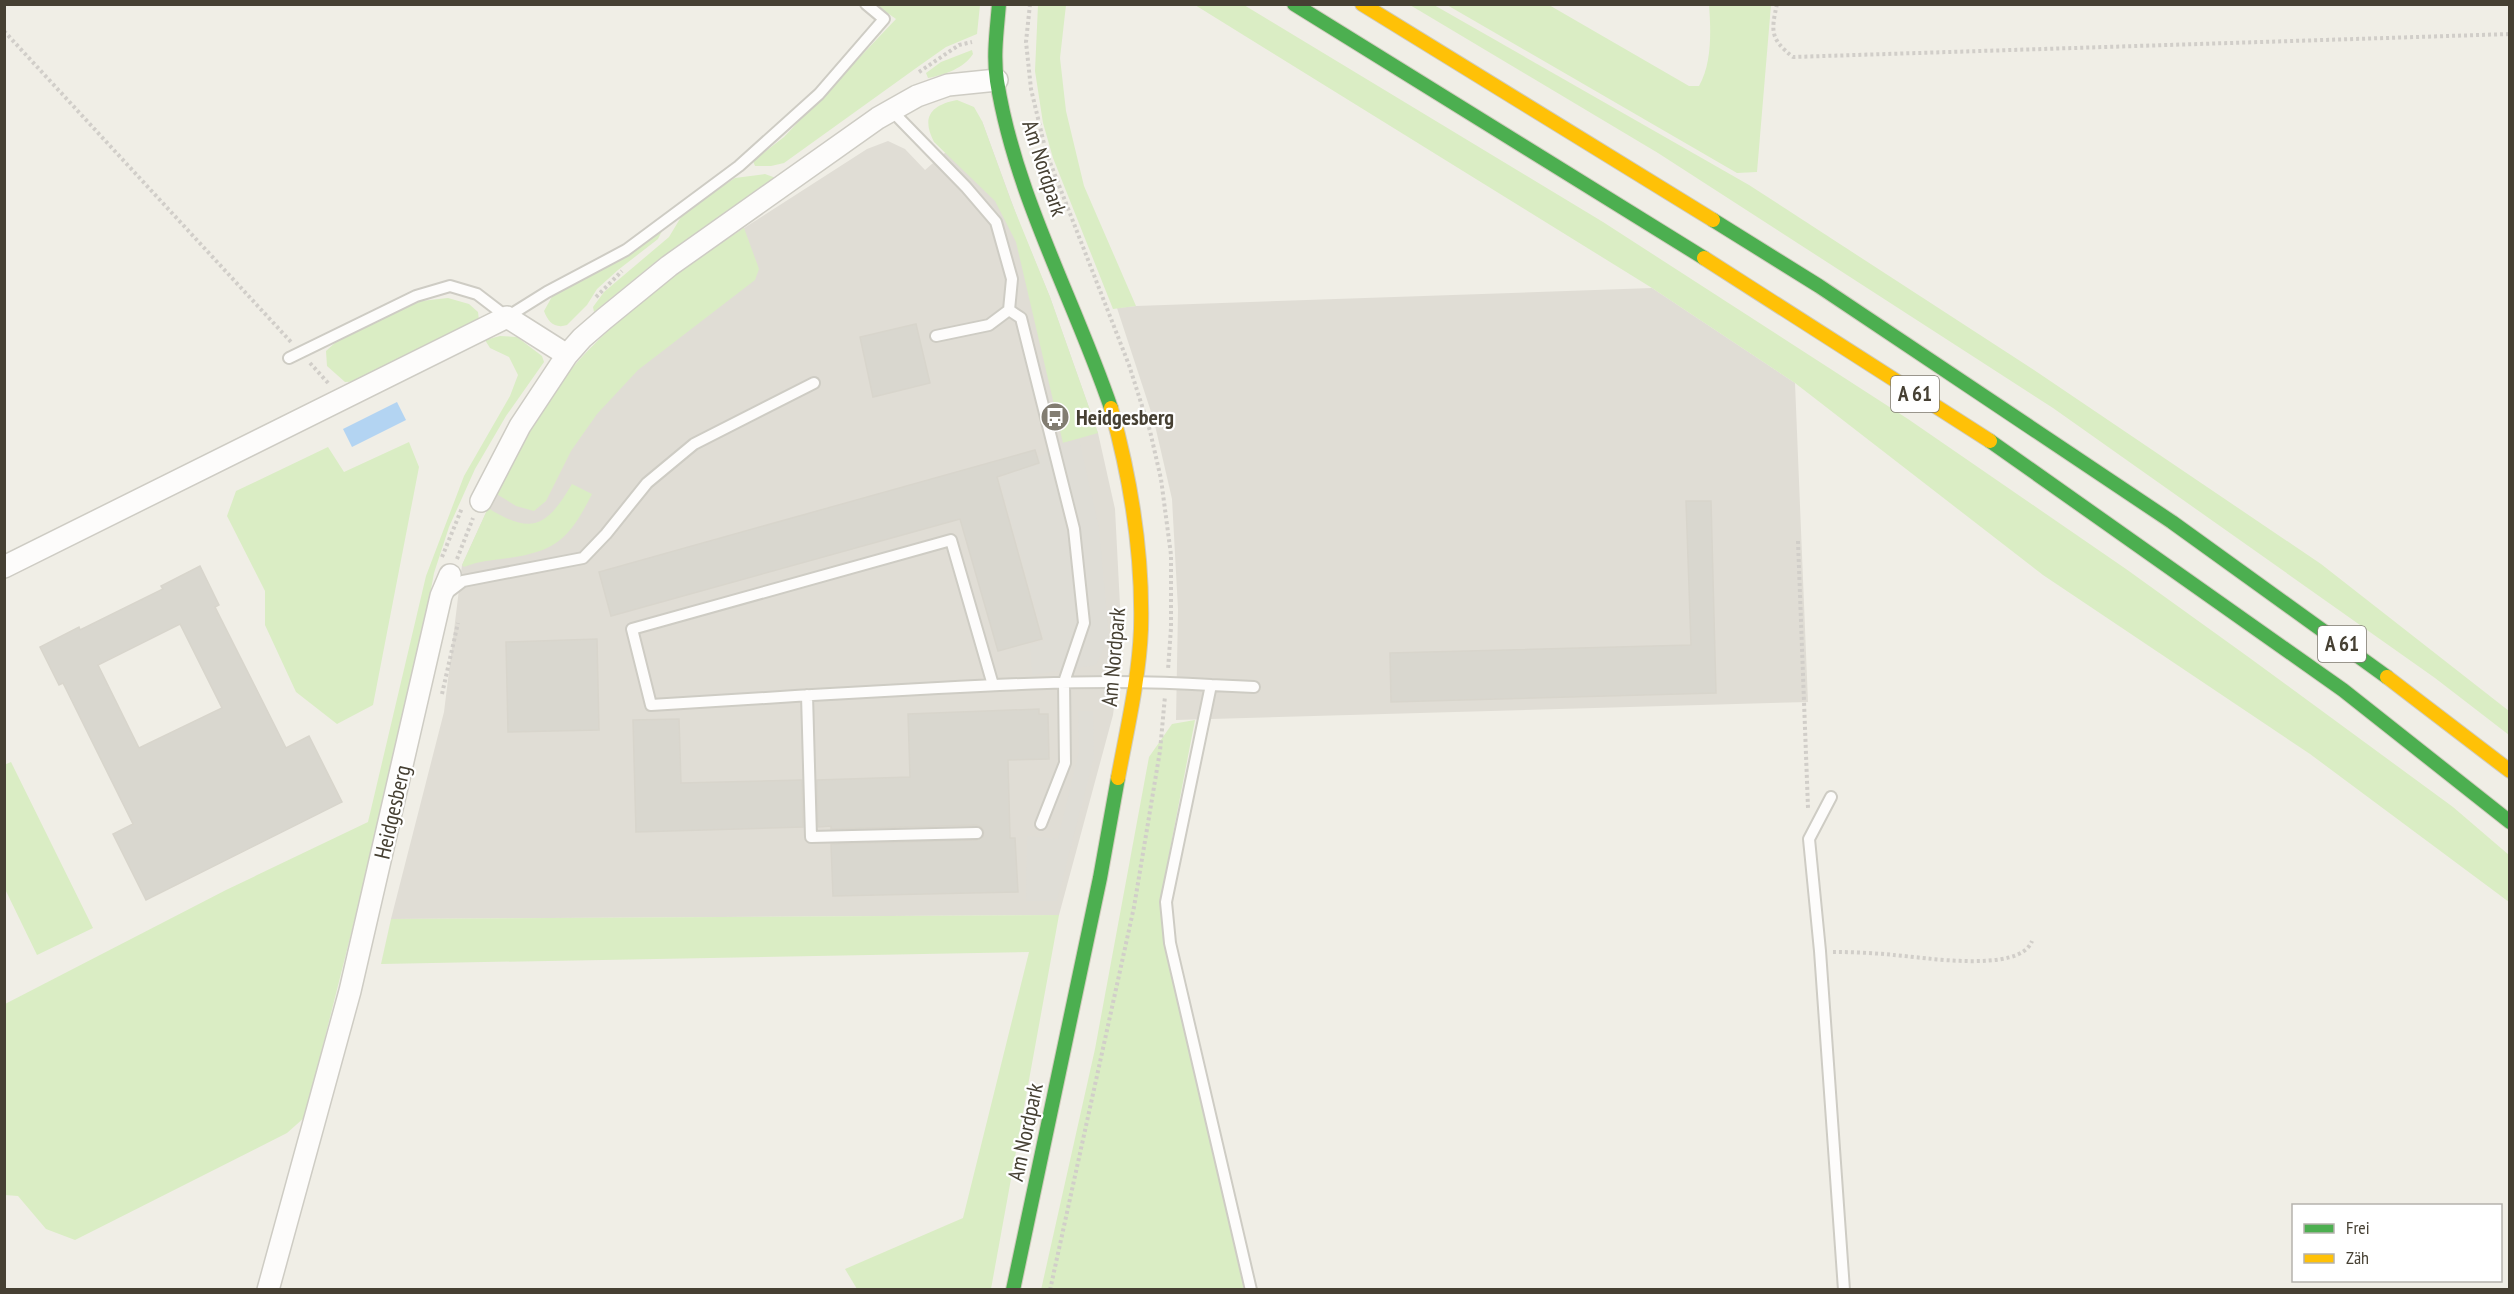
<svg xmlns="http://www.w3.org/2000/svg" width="2514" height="1294" viewBox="0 0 2514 1294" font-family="'PT Sans Narrow',sans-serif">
<rect width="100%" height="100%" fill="#f0eee6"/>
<path fill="#e0ddd5" d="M982 121 1019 222 1050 297 1098 433 1115 509 1122 644 1113 715 1059 915 391 919 444 712 462 565 495 493 546 403 583 356 622 319 675 274 744 228 867 149 888 141 905 149 925 170Z
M1652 288 1795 383 1808 702 1176 720 1178 609 1172 499 1154 421 1117 308 1136 306Z"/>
<path fill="#daedc4" d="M876 5H980L977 34 946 47 919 66 784 163 771 166H755L753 161 784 137 896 19Z
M1038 5H1066L1060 58 1066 111 1084 186 1136 306 1113 309 1053 158 1043 123 1035 71Z
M1195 5H1244L1603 222 1908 419 2126 569 2247 656 2453 807 2509 855V902L2310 754 2043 575 1795 383 1652 288Z
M1410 5H1434L1749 185 2034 370 2321 564 2509 711V735L2435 678 2053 408 1658 153Z
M1447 5H1549L1689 86H1699C1712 64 1711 30 1709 5H1771L1757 172 1737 173Z
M972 50 973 54C964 68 945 75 928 78L926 73 941 62Z
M957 100 974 107 982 121 1011 201 1050 297 1098 433 1063 443 1016 242 995 201 934 142C921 117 931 105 957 100Z
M765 174 776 178 658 260 594 312 593 307 604 292 669 237 681 217 694 205 735 178Z
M744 228 759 269 755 280 638 370 597 414 571 451 546 501 534 511 516 506 495 493 496 486C512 459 527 430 545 403 596 329 671 277 744 228Z
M662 231 658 239 618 270 597 289 587 305 567 325C555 329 548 322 544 311L554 293 631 252Z
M448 298 469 304 478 312 479 320 368 381 345 382 327 366 326 351 337 341 412 302Z
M500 336 517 337 542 356 544 362 506 416 475 469 449 527 434 573 413 687 305 1117 287 1133 75 1240 46 1229 18 1196 5 1195V1004L226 890 368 822 426 576 464 476 510 396 518 375 509 357 490 348 485 340Z
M409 442 419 467 373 705 337 724 296 692 265 625V591L227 516 236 491 328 447 344 472Z
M572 484 592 494C570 537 558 551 509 558 493 560 479 561 464 567L462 565 488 508C533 536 547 526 572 484Z
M1195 720 1167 865 1164 890V937L1244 1289 1041 1290 1095 1049 1149 757 1172 724Z
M11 762 93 928 37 955 5 889 4 765Z
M1059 915 991 1289H857L845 1269 963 1218 1029 952 381 964 391 919Z"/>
<path fill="#dfddd6" d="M1079 439 1099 528 1109 637 1096 665 1032 675 1030 644 1044 640 999 479 1063 443Z
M1078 711H1093L1094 757 1057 901H1026L1027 836 1058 839 1079 751Z"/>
<path fill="#b3d4f2" d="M397 402 406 420 352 447 343 429Z"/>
<path fill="#d9d7cf" stroke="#d8d5cc" stroke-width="1.5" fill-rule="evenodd" d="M916 324 930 383 873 397 860 337Z
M1035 450 1039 463 997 477 1042 639 998 651 960 519 611 616 599 572Z
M1686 501H1711L1716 693 1391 702 1390 653 1691 645Z
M200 566 219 605 215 607 286 748 309 736 342 802 146 900 113 834 133 824 63 683 59 685 40 647 79 627 80 630 163 589 161 586ZM180 624 222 708 139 748 98 665Z
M597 639 599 730 508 732 506 642Z
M1039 709V714H1048L1049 759 1008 760 1010 838H1015L1018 892 833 896 831 844 977 840 983 837 984 832 981 827 977 825 831 829V826L818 827 817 780 910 777 908 714Z
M679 719 681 783 802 780 803 827 636 832 633 720Z"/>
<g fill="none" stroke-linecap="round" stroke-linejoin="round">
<g stroke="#ceccc4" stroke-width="14">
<path id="lane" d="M891 110 966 187 996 222 1012 279 1009 310 989 325 936 336
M1009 310 1021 318 1074 529 1084 623 1064 682 1065 763 1041 824
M289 358 416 296 450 286 477 294 507 317 547 292 626 250 739 166 819 94 884 19 866 4
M446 594 463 581 583 558 606 534 647 483 694 444 814 383
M993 685 951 540 632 629 651 705C747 699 842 693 938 688 1029 683 1120 679 1211 685L1166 902 1170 943 1251 1290
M1211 685 1254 687
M807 695 811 837 977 833
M1831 797 1809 839 1820 951 1844 1290"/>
</g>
<g stroke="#ceccc4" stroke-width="24">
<path id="street" d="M481 501 520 426 567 355 582 338 604 319 669 266 878 118 917 96 948 85 997 80
M4 567 507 317 567 355
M268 1290 350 991 441 596 450 575"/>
</g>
<g stroke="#d0ccbd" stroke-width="16">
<path id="fast" d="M999 4C997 29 993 56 997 81 1015 195 1074 299 1111 408
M1294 4 1704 258
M1713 220 1819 286 2172 522 2387 677
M1990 441 2343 690 2510 822
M1013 1290 1100 878 1118 778"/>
</g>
<g stroke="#d0ccbd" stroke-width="16">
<path id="slow" d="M1362 4 1713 220
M1704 258 1990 441
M1111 408C1131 480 1143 553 1141 629 1139 679 1127 729 1118 778
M2387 677 2510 771"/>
</g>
<path stroke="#d1cec9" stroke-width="4" stroke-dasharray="3 3" stroke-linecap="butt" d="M1030 4 1026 42 1031 89 1046 152 1129 365 1150 431 1161 479 1171 555V628L1168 670
M1777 4C1771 31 1770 39 1793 57L2510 34
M4 31 291 342
M919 72 959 45 972 42
M596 297 622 271
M310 363 329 384
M1798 541 1808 808
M442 557 462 508
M457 559 473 518
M442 694 458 623
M1833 952C1853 952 1874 953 1894 955 1922 957 2020 974 2032 941
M4 1289 5 1290
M1050 1290 1134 907 1160 751 1165 696"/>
<use href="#lane" stroke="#fdfcfb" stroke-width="10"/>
<use href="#street" stroke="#fdfcfb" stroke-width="21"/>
<use href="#fast" stroke="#4caf50" stroke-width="14"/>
<use href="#slow" stroke="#ffc107" stroke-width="14"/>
</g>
<defs>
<g id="bus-disc" transform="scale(1.5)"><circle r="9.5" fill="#827d72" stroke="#fff"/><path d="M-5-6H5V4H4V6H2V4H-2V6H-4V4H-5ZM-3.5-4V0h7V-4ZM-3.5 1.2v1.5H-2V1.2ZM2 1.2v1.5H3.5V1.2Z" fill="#fff"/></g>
</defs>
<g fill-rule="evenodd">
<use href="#bus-disc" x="1055" y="417"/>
</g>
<g text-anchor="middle" stroke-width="4.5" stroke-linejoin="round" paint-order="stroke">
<g fill="#fff" stroke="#7e7970" stroke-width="1.5">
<rect x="1891" y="376" width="48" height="36" rx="4.5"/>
<rect x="2318" y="626" width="48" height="36" rx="4.5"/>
</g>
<g font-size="21" font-weight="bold" fill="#464033">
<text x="1915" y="401">A 61</text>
<text x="2342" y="651">A 61</text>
</g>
<g font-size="22" fill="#464033" stroke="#fff">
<text transform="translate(1045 168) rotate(72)" y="8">Am Nordpark</text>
<text transform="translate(1113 657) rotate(-85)" y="8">Am Nordpark</text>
<text transform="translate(392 812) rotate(-77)" y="8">Heidgesberg</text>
<text transform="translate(1025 1132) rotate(-78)" y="8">Am Nordpark</text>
</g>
<g font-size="22" font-weight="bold" fill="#464033" stroke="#fff" text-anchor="start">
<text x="1076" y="425">Heidgesberg</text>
</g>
</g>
<rect width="2514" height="1294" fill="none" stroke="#464033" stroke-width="12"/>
<rect x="2292" y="1204" width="210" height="78" fill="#ffffff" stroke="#b5b3ad" stroke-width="1.5"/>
<rect x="2304" y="1224" width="30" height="9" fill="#4caf50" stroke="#b5b3ad" stroke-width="1.5"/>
<text x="2346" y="1234" font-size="18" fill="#464033">Frei</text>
<rect x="2304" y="1254" width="30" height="9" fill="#ffc107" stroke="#b5b3ad" stroke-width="1.5"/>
<text x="2346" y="1264" font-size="18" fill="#464033">Zäh</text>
</svg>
